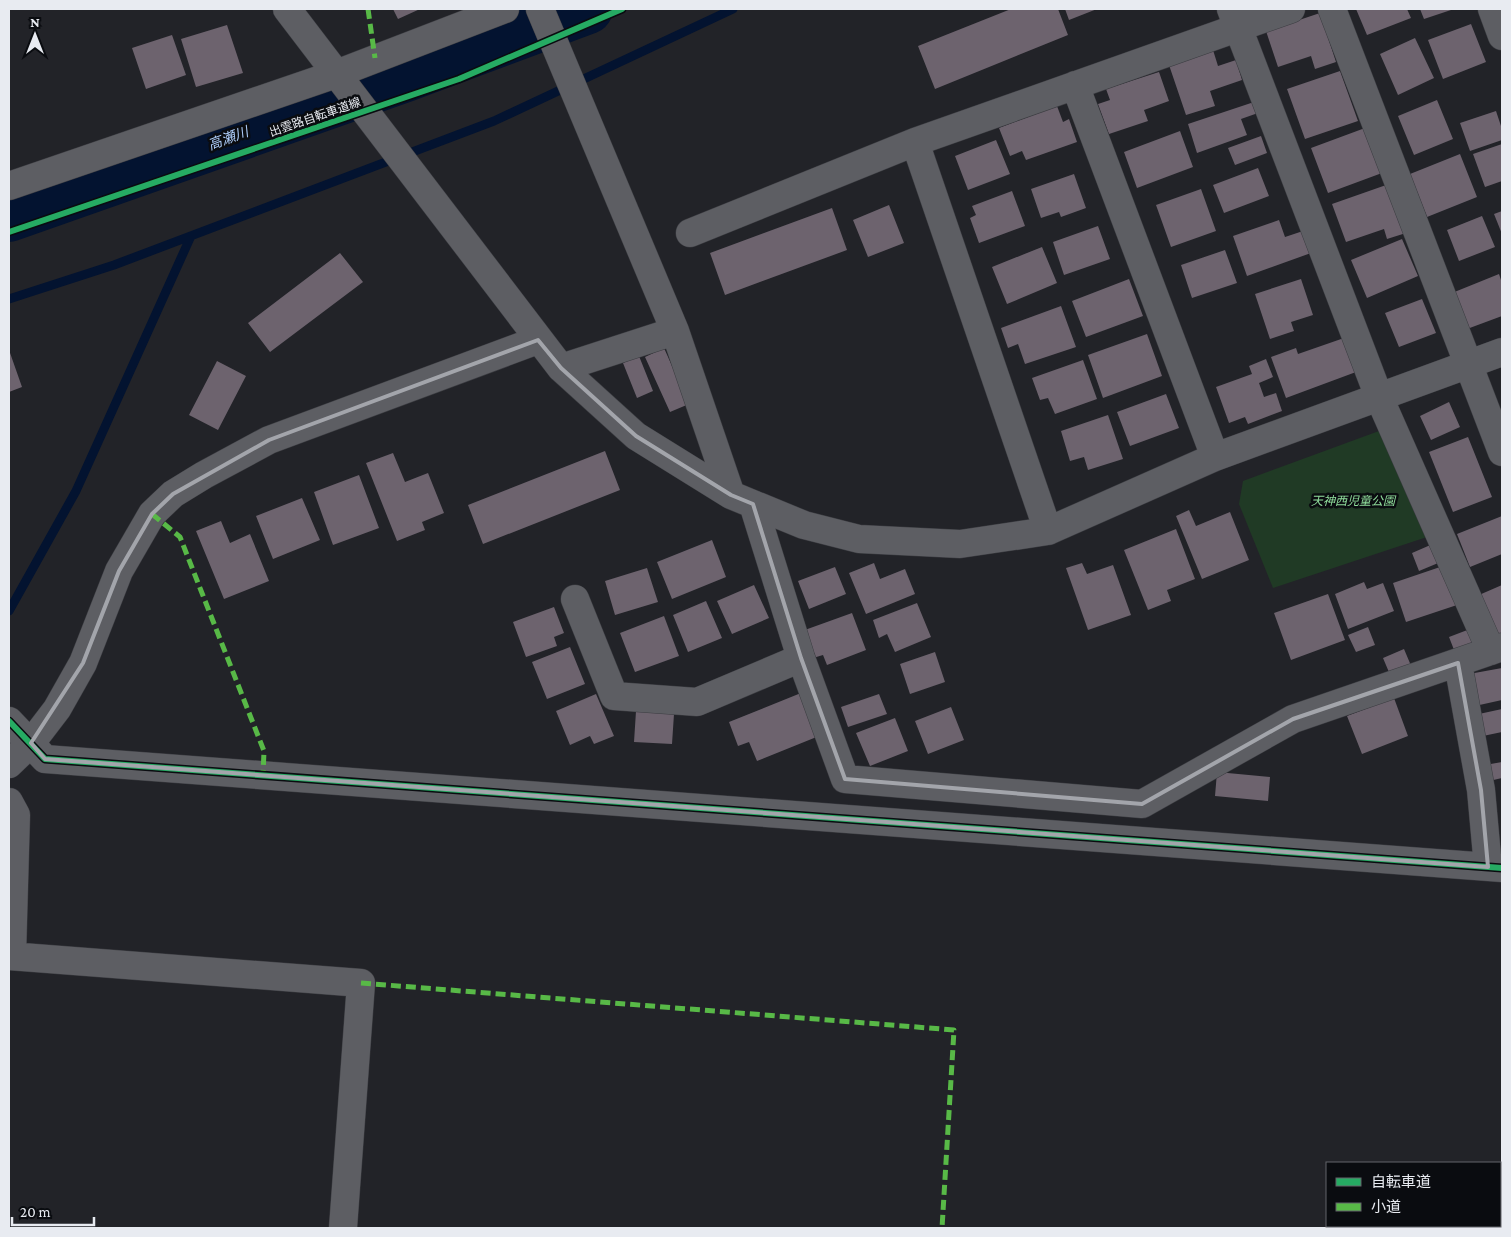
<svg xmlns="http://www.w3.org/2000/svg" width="1511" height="1237" viewBox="0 0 1511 1237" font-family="'Crimson Pro','Noto Sans JP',serif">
<rect width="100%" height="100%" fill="#222328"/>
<path fill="#203a25" d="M1379 431 1387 434 1430 536 1273 588 1239 504 1243 481Z"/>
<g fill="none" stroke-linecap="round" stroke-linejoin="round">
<path stroke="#031330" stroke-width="9" d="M9 299 114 265 494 121 733 9
M9 611 76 491 191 236"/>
<path stroke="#031330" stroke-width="50" d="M9 217 406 77 588 9"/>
</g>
<path fill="#6d636e" d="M393 9H420L398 19Z
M1011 9H1058L1068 35 935 89 918 46Z
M1065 9H1097L1069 20Z
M1356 9H1407L1411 18 1367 35Z
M1420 9H1454L1424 19Z
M1320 13 1336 62 1315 69 1311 56 1278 67 1266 31Z
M1471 24 1486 62 1443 79 1428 40Z
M227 25 243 73 196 87 181 39Z
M172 35 186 75 146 89 132 48Z
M1415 38 1434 78 1398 95 1380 54Z
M1213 50 1218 66 1236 60 1242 80 1210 91 1215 106 1186 115 1169 65Z
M1340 71 1358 121 1305 139 1287 89Z
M1159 72 1169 101 1144 110 1148 121 1109 134 1098 104 1110 100 1106 89Z
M1437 100 1453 139 1414 155 1398 116Z
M1254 102 1258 113 1241 119 1247 135 1197 153 1188 124Z
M1057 106 1063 122 1069 119 1077 142 1026 160 1022 151 1010 156 999 128Z
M1496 111 1502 129V140L1470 151 1460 123Z
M1365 128 1382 173 1328 193 1311 148Z
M1180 131 1193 167 1137 188 1124 152Z
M1261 136 1267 153 1235 165 1228 148Z
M996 140 1010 174 968 190 955 156Z
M1502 144V181L1485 187 1473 154Z
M1460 154 1477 197 1427 217 1410 174Z
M1258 168 1269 196 1224 213 1213 185Z
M1074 174 1086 208 1061 217 1059 212 1041 218 1031 189Z
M1389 184 1406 233 1387 239 1384 229 1346 242 1332 204Z
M1201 189 1216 231 1171 247 1156 205Z
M1012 191 1025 226 979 243 970 218 976 215 972 206Z
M889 205 904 243 868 257 853 220Z
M832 208 847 250 725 295 710 253Z
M1502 211V234L1494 214Z
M1482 216 1495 247 1459 261 1447 230Z
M1279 220 1285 237 1303 231 1311 253 1247 276 1233 236Z
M1098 226 1110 259 1064 275 1053 242Z
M1402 239 1418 276 1367 298 1351 260Z
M1042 247 1057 283 1007 304 992 267Z
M1225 250 1237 283 1192 298 1181 265Z
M340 253 363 282 270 352 248 323Z
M1499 274 1502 283V316L1467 329 1452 293Z
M1129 279 1143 316 1086 337 1072 301Z
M1301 279 1313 315 1291 322 1294 331 1270 339 1255 294Z
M1422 299 1436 333 1399 347 1385 313Z
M1061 306 1076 347 1025 364 1018 344 1008 348 1001 328Z
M1147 334 1162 376 1103 398 1088 355Z
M1344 338 1356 372 1286 398 1271 357 1296 348 1298 354Z
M664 348 689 404 670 412 645 357Z
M9 350 22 387 9 392Z
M639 356 653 391 637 398 623 363Z
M1266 359 1273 377 1259 383 1264 397 1276 393 1282 411 1248 424 1245 417 1229 423 1216 387 1252 374 1249 366Z
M1083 360 1097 399 1055 414 1048 398 1040 400 1032 378Z
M217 361 246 376 218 430 189 415Z
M1166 394 1179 428 1130 446 1117 412Z
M1449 402 1460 427 1431 440 1420 416Z
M1108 415 1123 459 1088 470 1084 457 1070 461 1061 431Z
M1468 437 1492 497 1453 512 1429 452Z
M605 451 620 490 483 544 468 505Z
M393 453 405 482 428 473 444 513 422 522 425 530 397 541 366 463Z
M359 475 379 528 333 545 314 492Z
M302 498 320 540 273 559 256 516Z
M1189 510 1196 526 1230 512 1249 560 1202 579 1176 516Z
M1502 516V554L1470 567 1457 534Z
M221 521 230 543 250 534 269 581 224 599 196 531Z
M1176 529 1195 579 1167 590 1171 601 1148 610 1124 550Z
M712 540 726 577 672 599 657 562Z
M1435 543 1443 561 1419 571 1412 553Z
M874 563 880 579 905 569 915 594 866 614 849 573Z
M1082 563 1087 574 1113 565 1131 615 1088 630 1066 568Z
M1443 566 1457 605 1406 622 1393 583Z
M835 567 846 594 809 609 798 581Z
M647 568 658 602 615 615 605 581Z
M1364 582 1367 589 1383 583 1394 611 1348 629 1335 594Z
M754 585 769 618 732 634 717 601Z
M1502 585V633L1496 635 1479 595Z
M1328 594 1345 640 1291 660 1274 613Z
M706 601 722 638 688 652 673 615Z
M917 603 931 637 895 652 887 634 879 638 873 620Z
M554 607 564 633 554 637 557 646 526 657 513 622Z
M852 613 866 650 827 665 823 655 813 658 802 631Z
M664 616 679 656 635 672 620 633Z
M1368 627 1375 645 1356 652 1348 635Z
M1470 629 1477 646 1456 655 1449 637Z
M570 647 585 684 547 699 532 662Z
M1404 649 1412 668 1391 677 1383 658Z
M935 652 945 682 910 694 900 664Z
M1502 668V700L1475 706 1469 674Z
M801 693 819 736 757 761 749 742 738 746 729 722Z
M596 694 614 736 594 744 590 736 570 745 556 711Z
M879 694 887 714 848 727 841 707Z
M1394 698 1408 736 1362 754 1347 716Z
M951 707 964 740 928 754 915 721Z
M1502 709V732L1483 736 1479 714Z
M636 711 674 714 672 744 634 742Z
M895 718 908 751 870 766 856 733Z
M1502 762V778L1489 781 1485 765Z
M1217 772 1270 777 1268 801 1215 796Z"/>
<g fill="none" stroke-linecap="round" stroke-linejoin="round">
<g stroke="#3c3d42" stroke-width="29">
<path id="minor" d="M287 9 561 368 636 436 731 495 804 525 859 539 960 544 1048 531 1215 457 1502 352
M540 9 675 331 731 495
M1231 9 1379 397 1491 651
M1332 9 1502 452
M1492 9 1502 36
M1075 85 1215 457
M915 142 1048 531
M9 186 336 74 505 9
M690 233 915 142 1291 9
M561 368 675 331
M753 504 801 658 845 779 1142 804 1293 719 1502 647
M575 599 614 696 697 702 801 658
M1458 663 1481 790 1488 867
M9 721 45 759 1502 868
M9 764 31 743 57 709 83 663 119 571 152 514 173 494 204 475 269 440 538 340
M9 802 16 815 12 956
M9 956 361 983 343 1228"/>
</g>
<use href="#minor" stroke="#5d5e63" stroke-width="28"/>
<path stroke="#58b947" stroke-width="5" stroke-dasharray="10 5" stroke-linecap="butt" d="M368 9 375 58
M152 514 180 537 264 751 263 775
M361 983 954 1030 942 1228"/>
<g stroke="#0a0c10" stroke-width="9">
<path id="cycleway" d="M9 232 459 79 622 9
M9 721 45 759 1502 868"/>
</g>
<use href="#cycleway" stroke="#26ab63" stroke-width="6"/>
</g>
<path fill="none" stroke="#a3a5ab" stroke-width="4" stroke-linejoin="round" d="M538 340 561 368 636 436 731 495 753 504 801 658 845 779 1142 804 1293 719 1458 663 1481 790 1488 867 45 759 31 743 83 663 119 571 152 514 173 494 269 440Z"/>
<g text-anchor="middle" stroke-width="5" stroke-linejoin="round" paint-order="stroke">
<g font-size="12" fill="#e8ebf1" stroke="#0a0c10">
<text transform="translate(315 117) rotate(-19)" y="4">出雲路自転車道線</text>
</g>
<g font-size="12" font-style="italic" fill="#8fdc9b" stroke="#0a0c10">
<text x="1353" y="505">天神西児童公園</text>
</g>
<g font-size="14" font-style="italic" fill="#adccf8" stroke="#0a0c10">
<text transform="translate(228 138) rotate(-20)" y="5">高瀬川</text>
</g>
</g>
<rect width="1511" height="1237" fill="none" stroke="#e8ebf1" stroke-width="20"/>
<rect x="1326" y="1162" width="175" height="65" fill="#0a0c10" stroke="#63656a"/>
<rect x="1336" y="1178" width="25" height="8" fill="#26ab63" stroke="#63656a"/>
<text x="1371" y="1187" font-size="15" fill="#e8ebf1">自転車道</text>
<rect x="1336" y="1203" width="25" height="8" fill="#58b947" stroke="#63656a"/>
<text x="1371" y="1212" font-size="15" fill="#e8ebf1">小道</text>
<g transform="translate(35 35)" stroke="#0a0c10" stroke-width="4" paint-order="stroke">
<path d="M0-4L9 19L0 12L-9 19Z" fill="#e8ebf1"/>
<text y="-8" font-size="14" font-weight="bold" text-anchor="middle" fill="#e8ebf1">N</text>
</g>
<path d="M12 1217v8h82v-8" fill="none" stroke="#e8ebf1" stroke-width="2.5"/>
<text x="20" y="1217" font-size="15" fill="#e8ebf1" stroke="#0a0c10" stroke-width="4" paint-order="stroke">20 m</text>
</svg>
